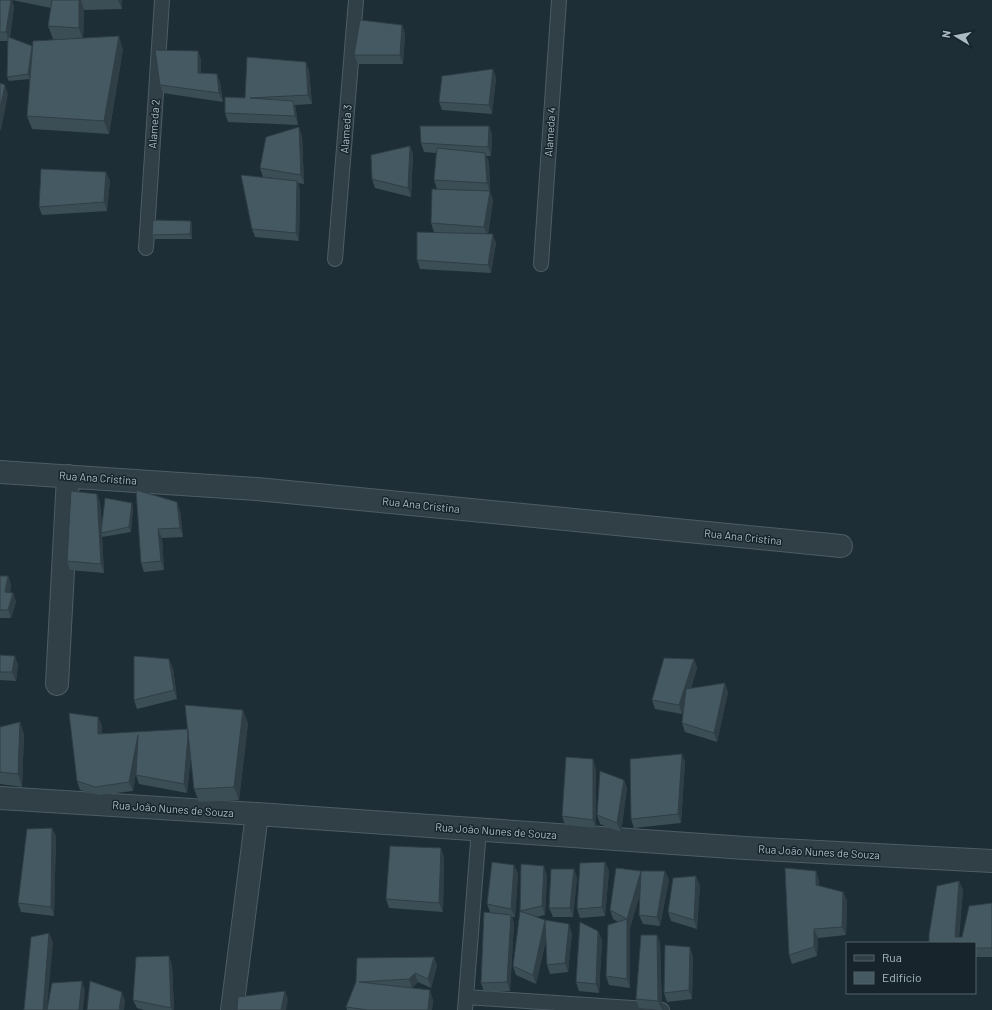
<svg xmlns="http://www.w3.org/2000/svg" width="992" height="1010" viewBox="0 0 992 1010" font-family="Barlow,sans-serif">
<rect width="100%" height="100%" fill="#1d2e37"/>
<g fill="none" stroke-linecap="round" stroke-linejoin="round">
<g stroke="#4e5d65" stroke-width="16">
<path id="service" d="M146 248 162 0
M335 259 356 0
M541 264 559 0
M466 997 662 1010
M465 1010 479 829"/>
</g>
<g stroke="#4e5d65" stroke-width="24">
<path id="minor" d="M0 472 257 489 841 546
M57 684 68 476
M0 798 257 814 745 848 992 861
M232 1010 257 814"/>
</g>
<use href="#service" stroke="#313f47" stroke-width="14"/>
<use href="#minor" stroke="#313f47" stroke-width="22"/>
</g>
<path fill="#3b4d55" d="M0 0H12L14 7 10 37 32 46 65 40 53 39 48 26 51 8 12 0H122V9L84 10 83 38 123 49 109 134 32 129 27 116 31 74 30 79 9 81 7 77 8 41H0Z
M402 25 405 34 403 64H358L354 55Z
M198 51 201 60V73L217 74 220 83 223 102 163 93 160 85Z
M493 69 496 78 492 114 442 110 439 102Z
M309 70 312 104 295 105 296 110 298 125 228 122 225 113 245 98Z
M489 126 492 135 491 156H486L489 162 490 192 493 200 488 234 496 243 491 273 420 269 417 260 434 232 431 223 469 191 437 189 434 180 436 153 424 152 421 143Z
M302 136 304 184 298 183 300 190 299 241 255 237 252 229 272 178 263 177 260 168Z
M410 146 413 154 411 197 375 188 372 179Z
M106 172 110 181 107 211 42 215 39 207Z
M192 225V239H154L152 235Z
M136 490 180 511 183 537 162 538 164 570 144 572 141 563Z
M97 494 100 503 102 525 133 508 131 532 102 537 104 573 70 570 67 561Z
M0 576H8L11 585 10 593H13L16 602 11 618H0Z
M0 655 18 664 16 681 0 680Z
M694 659 697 668 691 688 728 692 717 742 685 732 682 723 683 710 682 714 655 709 652 700Z
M173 668 177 699 137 709 134 700Z
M98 717 102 726 101 734 188 729 248 723 239 800 199 802 194 789 191 756 187 793 139 784 136 775V771L133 791 99 795 80 790 77 781Z
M20 722 24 735 22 787 0 784V727Z
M682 754 685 762 681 823 634 828 631 819Z
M596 768V828L565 825 562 816Z
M624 780 627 788 621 832 600 824 597 815Z
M56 836 54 916 21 912 18 903Z
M444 857 443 912 389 908 386 899Z
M605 862 609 871 605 916 580 918 577 909Z
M514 865 518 874 515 917H512L514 923 510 991 484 992 481 983 490 912 487 904Z
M616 868 641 871H665L669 880 660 926 643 924 639 915 640 894 630 928V988L609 985 606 976 608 925 618 922 613 919 610 910Z
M574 869 577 878 573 917H553L549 908Z
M547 875 545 915 536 917 572 933 568 972 550 974 547 965 546 940 536 984 516 975 513 966 520 911Z
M819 880V886L843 892 847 901 846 935 818 938 817 956 792 964 789 955Z
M959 881 963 890 959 937H962L992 903V957H975V943H929Z
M700 885 697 929 671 921 668 912Z
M598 931 602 940 599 993 579 991 576 982Z
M657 935 660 943 662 1010 639 1008 636 999Z
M693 956 692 999 667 1002 664 993Z
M434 957 437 966 431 988 418 982 412 988 433 999 432 1010H347L346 1007 356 982Z
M172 965 174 1010H144L137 1008 133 1000Z"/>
<path fill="#303e45" d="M11 0H12L14 7 9 41 6 32Z
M79 0H81L84 10 83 41 79 28Z
M118 0H122V9Z
M402 25 405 34 403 64 400 55Z
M119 36 123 49 109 134 104 121Z
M32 46 34 51 30 79 28 74Z
M198 51 201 60V82L198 73Z
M306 62 309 70 312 104 308 95Z
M493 69 496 78 492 114 489 105Z
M217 74 220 83 223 102 219 93Z
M5 85 8 94 1 131 0 129V110Z
M293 101 296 110 298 125 295 116Z
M489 126 492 135 491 156 488 147Z
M299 127 302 136 304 184 301 175Z
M410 146 413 154 411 197 408 188Z
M485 153 489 162 490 192 493 200 487 236 484 227 490 192 487 183Z
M106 172 110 181 107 211 104 202Z
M297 181 300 190 299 241 296 233Z
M191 221 192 225V239L190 234Z
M493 234 496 243 491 273 488 265Z
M97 494 100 503 102 533H101L102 537 104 573 101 564Z
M177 502 180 511 183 537 180 528Z
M132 503 133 508 131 532 129 527Z
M158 529 162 538 164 570 161 561Z
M8 576 11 585 9 601 5 592Z
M13 593 16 602 11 618 8 610Z
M15 656 18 664 16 681 12 672Z
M169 659 173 668 177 699 174 690Z
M694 659 697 668 682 714 679 705Z
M725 683 728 692 717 742 714 733Z
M243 710 248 723 239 800 234 787Z
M98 717 102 726 101 743 98 734Z
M20 722 24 735 22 787 18 774Z
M189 729 192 738 187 793 184 784Z
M138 735 141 744 133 791 129 782Z
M682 754 685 762 681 823 678 814Z
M593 759 596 768V828L593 820Z
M624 780 627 788 621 832 617 823Z
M52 828 56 836 54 916 51 907Z
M441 848 444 857 443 912 439 903Z
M605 862 609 871 605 916 602 907Z
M514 865 518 874 515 917 511 909Z
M544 866 547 875 545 915 542 906Z
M574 869 577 878 573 917 570 908Z
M641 871 644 880 630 928V988L627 979V919Z
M665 871 669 880 660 926 657 917Z
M816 871 819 880V894L816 885Z
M696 876 700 885 697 929 694 920Z
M959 881 963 890 958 943 955 937Z
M843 892 847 901 846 935 842 927Z
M511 915 514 923 510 991 507 982Z
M545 920 548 929 536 984 533 975Z
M569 924 572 933 568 972 565 963Z
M814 929 818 938 817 956 814 947Z
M598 931 602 940 599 993 596 984Z
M49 933 53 942 47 1010H43Z
M657 935 660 943 662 1010 658 1001Z
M690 947 693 956 692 999 689 990Z
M169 956 172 965 174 1010H172L171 1008Z
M434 957 437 966 431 988 428 979Z
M415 973 418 982 412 988 409 979Z
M82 981 85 990 83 1010H79Z
M430 990 433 999 432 1010H428Z
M285 991 288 1000 286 1010H281Z
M122 992 125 1000 124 1010H119Z"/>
<path fill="#455963" stroke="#303e45" d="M0 0H11L6 32H0Z
M52 0H79V28L48 26Z
M360 20 402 25 400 55H354Z
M119 36 104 121 27 116 33 41Z
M8 37 32 46 28 74 7 77Z
M155 50 198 51V73L217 74 219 93 160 85Z
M247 57 306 62 308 95 250 98 293 101 295 116 225 113V97L245 98Z
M493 69 489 105 439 102 442 76Z
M0 83 5 85 0 110Z
M420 126H489L488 147 421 143Z
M299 127 301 175 260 168 266 137Z
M410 146 408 188 372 179 371 155Z
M437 148 485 153 487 183 434 180Z
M41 169 106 172 104 202 39 207Z
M241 175 297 181 296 233 252 229Z
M432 189 490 191 484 227 431 223Z
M153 220 191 221 190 234 152 235Z
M417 232 493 234 488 265 417 260Z
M136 490 177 502 180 528 158 529 161 561 141 563Z
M71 491 97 494 101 564 67 561Z
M105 498 132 503 129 527 101 533Z
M0 576H8L5 592 13 593 8 610H0Z
M0 655 15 656 12 672H0Z
M134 656 169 659 174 690 134 700Z
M664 658 694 659 679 705 652 700Z
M725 683 714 733 682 723 686 689Z
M185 705 243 710 234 787 194 789Z
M69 713 98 717V734L188 729V735L184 784 136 775 138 735 129 782 95 787 77 781Z
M20 722 18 774 0 772V727Z
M682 754 678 814 631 819 630 759Z
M566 757 593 759V820L562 816Z
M600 771 624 780 617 823 597 815Z
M52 828 51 907 18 903 27 829Z
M390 846 441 848 439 903 386 899Z
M492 862 514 865 511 909 487 904Z
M605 862 602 907 577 909 580 863Z
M521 864 544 866 542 906 520 911Z
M616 868 641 871H665L657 917 639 915 641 871 627 919 610 910Z
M785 868 816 871V885L843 892 842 927 814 929V947L789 955Z
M551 869H574L570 908H549Z
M696 876 694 920 668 912 673 878Z
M959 881 955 937H962L969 906 992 903V948H975V943H929V935L937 886Z
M520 911 545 920 533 975 513 966Z
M484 912 511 915 507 982 481 983Z
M627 919V979L606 976 608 925Z
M545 920 569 924 565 963 547 965Z
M580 922 598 931 596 984 576 982Z
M49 933 43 1010H24L31 937Z
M641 935H657L658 1001 636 999Z
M665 945 690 947 689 990 664 993Z
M169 956 171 1008 133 1000 136 957Z
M434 957 428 979 415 973 409 979 359 982 430 990 428 1010H368L346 1007 356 982 357 958Z
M82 981 79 1010H47L52 983Z
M90 981 122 992 119 1010H87Z
M285 991 281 1010H237L238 997Z"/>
<g text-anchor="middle" stroke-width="3" stroke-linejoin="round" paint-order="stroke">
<g font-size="11" fill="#aabbc5" stroke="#17242b">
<text transform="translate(154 124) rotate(-86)" y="4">Alameda 2</text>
<text transform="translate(346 129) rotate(-86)" y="4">Alameda 3</text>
<text transform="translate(550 132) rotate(-86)" y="4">Alameda 4</text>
<text transform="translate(98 478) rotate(4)" y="4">Rua Ana Cristina</text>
<text transform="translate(421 505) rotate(6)" y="4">Rua Ana Cristina</text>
<text transform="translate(743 537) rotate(6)" y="4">Rua Ana Cristina</text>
<text transform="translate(173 809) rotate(4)" y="4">Rua João Nunes de Souza</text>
<text transform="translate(496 831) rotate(4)" y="4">Rua João Nunes de Souza</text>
<text transform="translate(819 852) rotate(3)" y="4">Rua João Nunes de Souza</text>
</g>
</g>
<rect x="846" y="942" width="130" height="52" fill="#17242b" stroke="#526069"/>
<rect x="854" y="955" width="20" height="6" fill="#313f47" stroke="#526069"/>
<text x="882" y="962" font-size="12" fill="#aabbc5">Rua</text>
<rect x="854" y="972" width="20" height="12" fill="#455963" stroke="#526069"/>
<text x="882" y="982" font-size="12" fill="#aabbc5">Edifício</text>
<g transform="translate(956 36) rotate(280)" stroke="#17242b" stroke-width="3" paint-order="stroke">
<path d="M0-3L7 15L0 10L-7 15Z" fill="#aabbc5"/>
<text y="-6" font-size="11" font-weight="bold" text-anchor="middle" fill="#aabbc5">N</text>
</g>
</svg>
